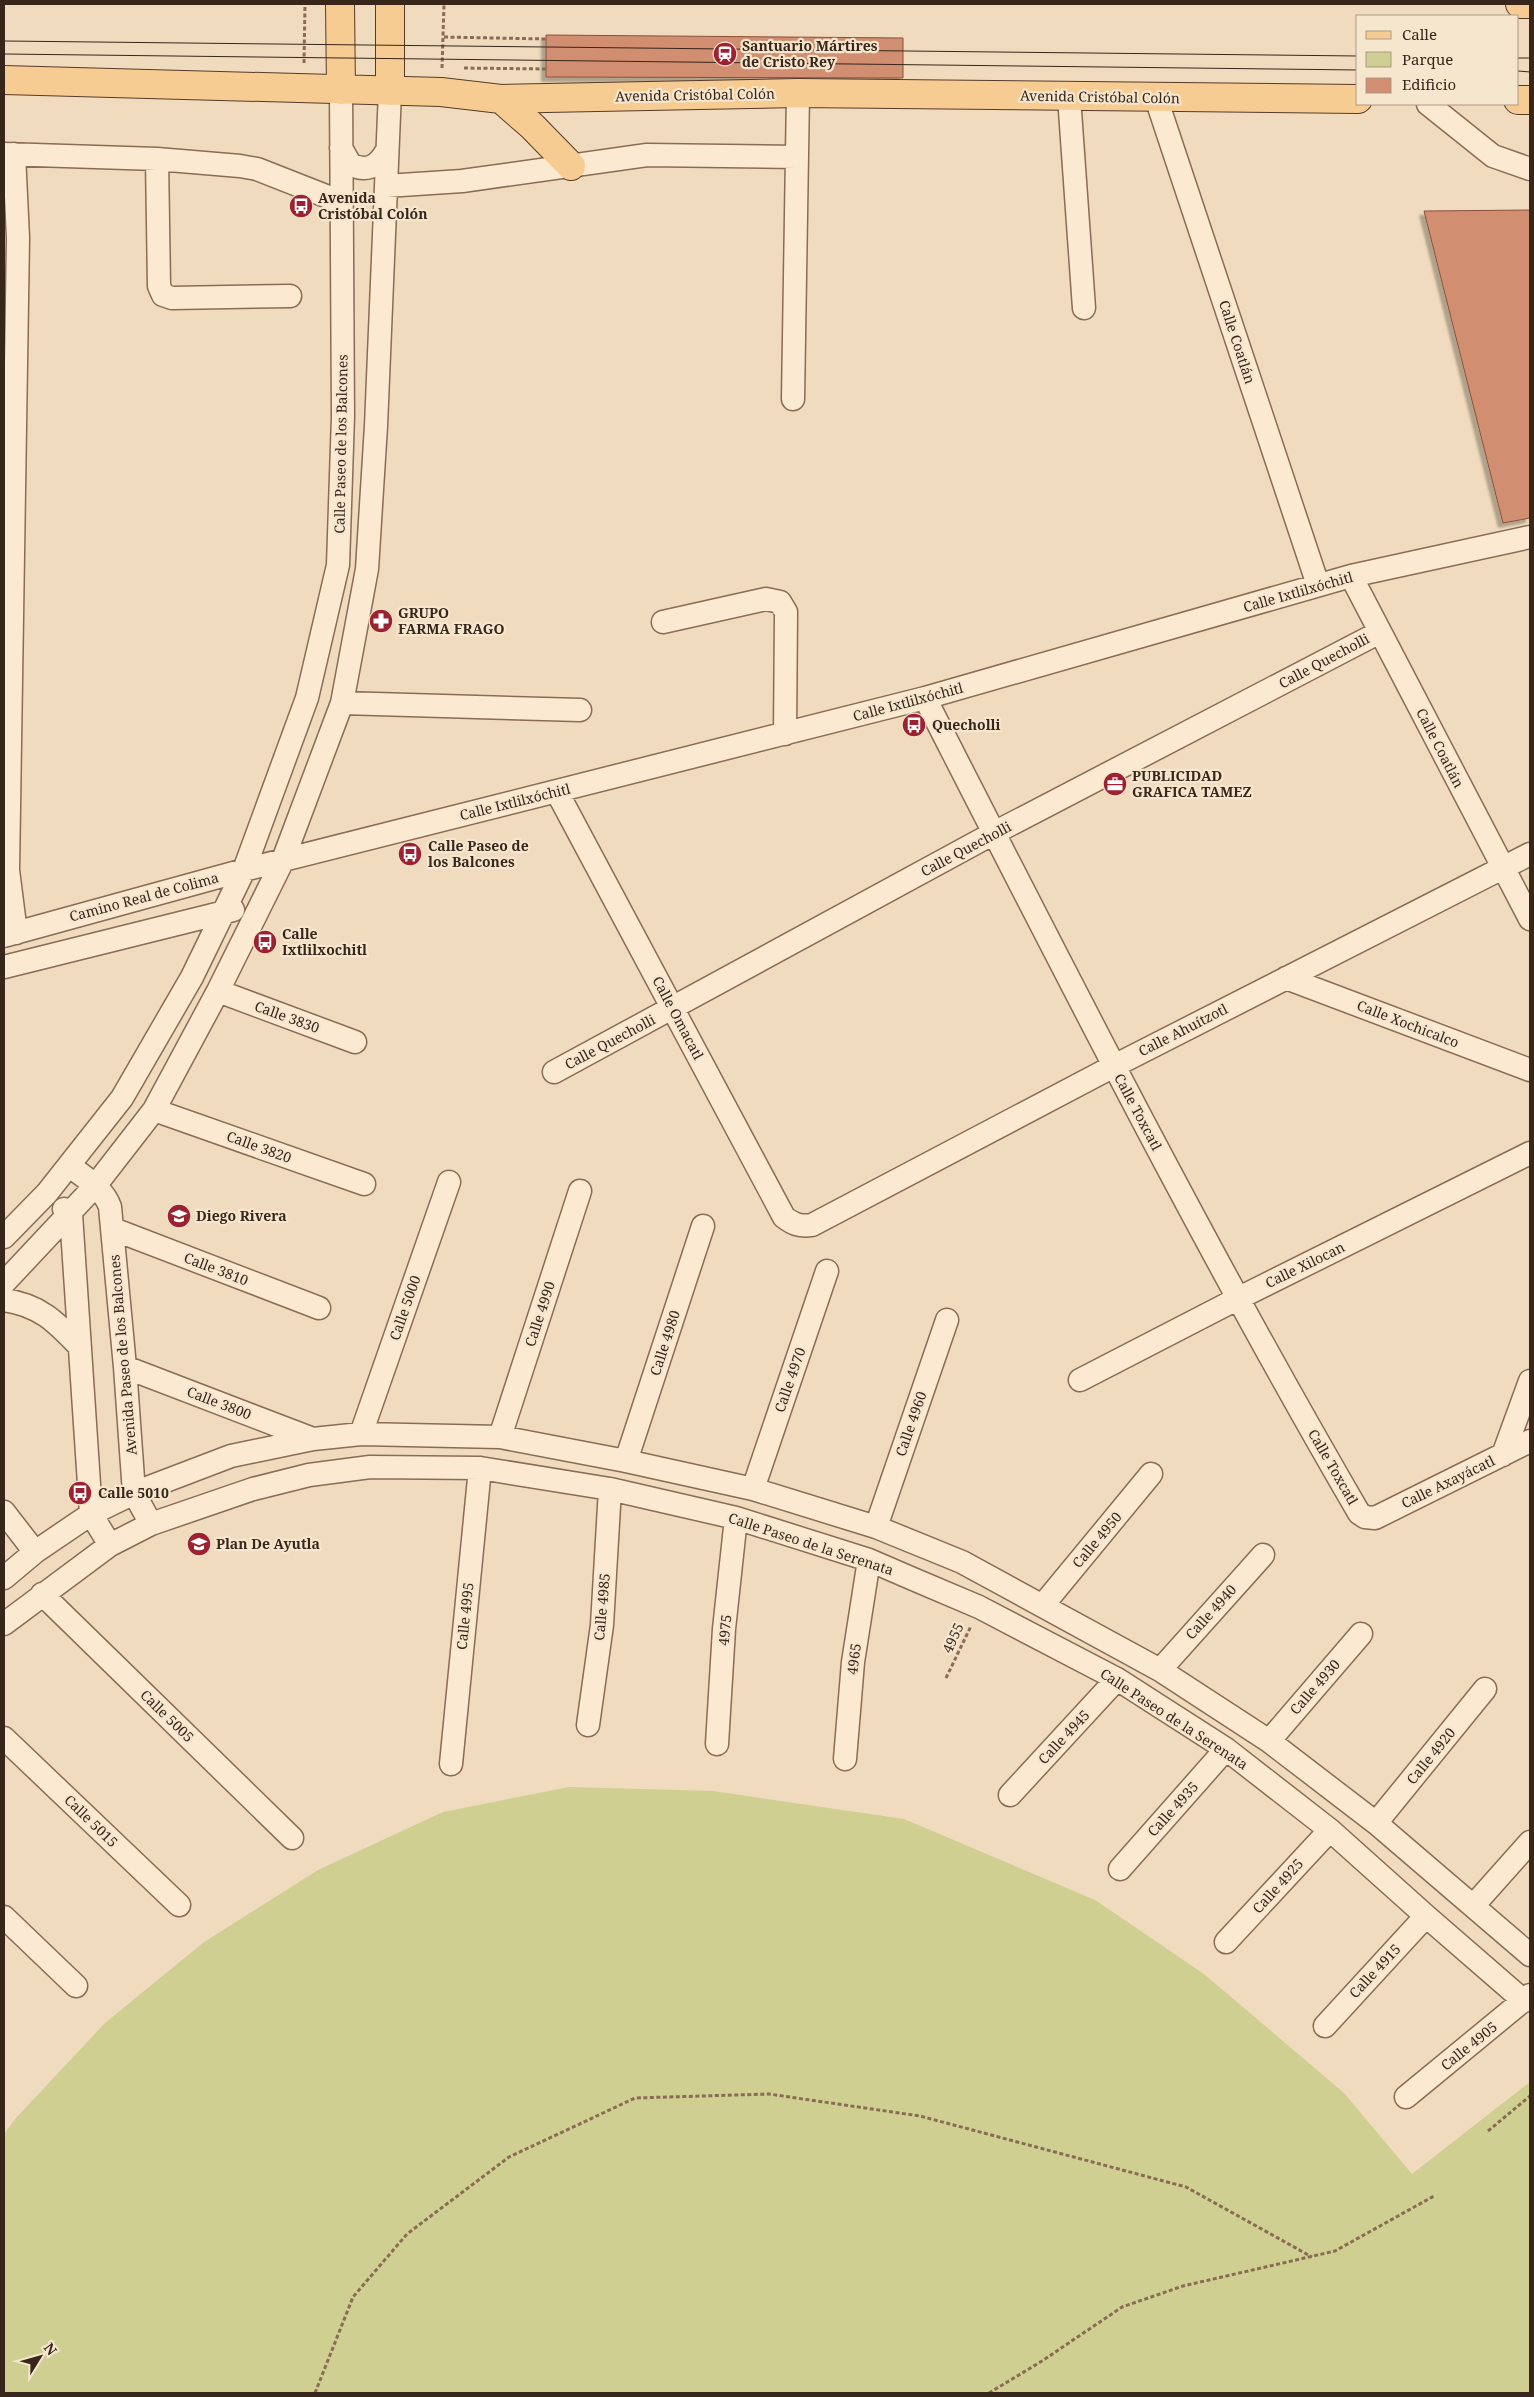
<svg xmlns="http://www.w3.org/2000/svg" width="1534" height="2397" viewBox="0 0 1534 2397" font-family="'Noto Serif',serif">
<defs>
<filter id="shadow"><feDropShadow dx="-4.5" dy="4.5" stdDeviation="1" flood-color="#0004"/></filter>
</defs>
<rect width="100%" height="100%" fill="#f0dbbe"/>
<path fill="#cfcf91" d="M569 1787 713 1791 904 1819 1095 1900 1204 1974 1344 2093 1412 2174 1530 2082V2393H4V2134L16 2118 105 2023 204 1942 318 1870 443 1812Z"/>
<path fill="#d18e71" stroke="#8a503a" filter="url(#shadow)" d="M546 35 903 38V78L546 77Z
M1530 210V518L1503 523 1424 211Z"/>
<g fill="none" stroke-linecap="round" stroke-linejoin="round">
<g stroke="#8a6b55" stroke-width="25">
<path id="minor" d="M1069 97 1084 308
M1156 98 1318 585
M1428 104 1493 156 1530 169
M341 148 350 164C365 172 377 168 386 152
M4 154 157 159 240 166 257 169 341 202
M14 154 18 238 8 870 16 933
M157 159 159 286 163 295 172 298 290 296
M386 186 462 181 647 155 797 157
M793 399 798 93
M1351 576 1530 919
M663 622 766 599 780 602 786 612 785 734
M925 698C1065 972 1204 1247 1359 1513L1365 1517 1375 1518 1530 1441
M342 703 580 710
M557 792 784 1217C793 1224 800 1227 812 1225L1114 1066 1530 854
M4 936 244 870 925 698 1351 576 1530 537
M4 967 233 910
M1286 978 1530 1070
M218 991 355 1042
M554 1072 994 833 1380 632
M154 1110 364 1184
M70 1166C84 1177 104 1189 110 1207L125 1367 134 1493 151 1524
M64 1209 71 1214 91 1514 110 1545
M113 1229 319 1308
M4 1237 47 1193 122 1098 192 977 244 870 307 698 338 565 343 416 341 90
M4 1283 95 1186 154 1110 218 991 283 860 342 703 367 569 376 426 390 91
M4 1300C40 1305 56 1322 80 1347
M125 1367 313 1439
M1080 1380 1237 1299 1530 1153
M361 1434 449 1182
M500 1437 580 1191
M1503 1455 1530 1381
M626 1461 703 1226
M753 1489 827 1271
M4 1512 35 1552
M876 1527 947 1320
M4 1578 35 1552 91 1514 134 1493 231 1456 313 1439 361 1434 500 1437 626 1461 753 1489 876 1527 962 1562 1160 1670 1269 1741 1376 1823 1530 1955
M42 1594 292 1838
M1043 1605 1151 1474
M4 1624 110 1545 151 1524 253 1489 309 1475 370 1467 480 1468 610 1489 736 1518 869 1560 913 1579 979 1607 1117 1679 1226 1749 1330 1830 1426 1916 1524 2001
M1160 1670 1263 1555
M588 1725 602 1625 610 1489
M4 1738 179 1905
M1269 1741 1361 1634
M717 1744 724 1629 736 1518
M845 1759 853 1662 869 1560
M451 1764 480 1468
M1010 1795 1117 1679
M1376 1823 1485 1689
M1120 1869 1226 1749
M1473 1906 1530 1842
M4 1917 76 1986
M1226 1942 1330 1830
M1325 2026 1426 1916
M1406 2097 1530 1995"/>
</g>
<g stroke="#573a2a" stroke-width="30">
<path id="major" d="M340 4 341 90
M1520 4H1530
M4 80 441 92 501 99 798 93 1358 99
M390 91V4
M501 99 532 126 571 166
M1518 100H1530"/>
</g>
<path stroke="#8a6b55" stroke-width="3" stroke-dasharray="4 2.5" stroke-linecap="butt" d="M444 37 546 39
M304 63 305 4
M442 68 444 4
M464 68 546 69
M946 1678 971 1626
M1488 2131 1530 2096
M315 2393 353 2297 407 2234 509 2157 635 2098 769 2094 920 2116 1186 2187 1312 2257
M989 2393 1042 2361 1122 2307 1183 2286 1335 2251 1434 2196"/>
<use href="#minor" stroke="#fbead1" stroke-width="22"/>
<use href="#major" stroke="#f7cc92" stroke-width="28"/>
<path stroke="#38261b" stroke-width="1" d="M4 41 1358 56
M4 54 1358 70
M1518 58H1530
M1518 71 1530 72"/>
</g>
<defs>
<g id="station-disc" transform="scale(1.25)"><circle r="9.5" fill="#9c2231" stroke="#f7e6ce"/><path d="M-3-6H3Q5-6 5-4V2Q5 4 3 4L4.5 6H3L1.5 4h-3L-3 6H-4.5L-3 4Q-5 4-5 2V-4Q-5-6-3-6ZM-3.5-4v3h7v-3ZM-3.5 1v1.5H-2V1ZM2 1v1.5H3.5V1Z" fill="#fff"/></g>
<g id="bus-disc" transform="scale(1.25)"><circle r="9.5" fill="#9c2231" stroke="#f7e6ce"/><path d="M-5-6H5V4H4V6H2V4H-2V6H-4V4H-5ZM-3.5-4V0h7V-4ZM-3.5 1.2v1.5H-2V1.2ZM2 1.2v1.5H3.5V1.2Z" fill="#fff"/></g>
<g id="pharmacy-disc" transform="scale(1.25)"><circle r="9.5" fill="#9c2231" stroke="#f7e6ce"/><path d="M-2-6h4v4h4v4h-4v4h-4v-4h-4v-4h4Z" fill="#fff"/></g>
<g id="office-disc" transform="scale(1.25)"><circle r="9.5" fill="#9c2231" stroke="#f7e6ce"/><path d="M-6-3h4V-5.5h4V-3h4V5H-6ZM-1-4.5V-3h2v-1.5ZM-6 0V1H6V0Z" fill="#fff"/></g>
<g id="school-disc" transform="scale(1.25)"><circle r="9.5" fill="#9c2231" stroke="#f7e6ce"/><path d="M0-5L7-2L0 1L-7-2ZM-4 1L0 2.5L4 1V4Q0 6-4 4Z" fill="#fff"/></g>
</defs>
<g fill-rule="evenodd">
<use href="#station-disc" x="725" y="54"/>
<use href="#bus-disc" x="301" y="206"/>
<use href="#pharmacy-disc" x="381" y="621"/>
<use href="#bus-disc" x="914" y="725"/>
<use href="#office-disc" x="1115" y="784"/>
<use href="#bus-disc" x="410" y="854"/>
<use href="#bus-disc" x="265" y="942"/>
<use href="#school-disc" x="179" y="1216"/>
<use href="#bus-disc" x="80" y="1493"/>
<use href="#school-disc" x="199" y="1544"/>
</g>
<g text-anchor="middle" stroke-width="4.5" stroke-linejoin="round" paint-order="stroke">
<g font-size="14" font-weight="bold" fill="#38261b" stroke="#f7e6ce" text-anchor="start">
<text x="742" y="51">Santuario Mártires<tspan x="742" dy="16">de Cristo Rey</tspan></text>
<text x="318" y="203">Avenida<tspan x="318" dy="16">Cristóbal Colón</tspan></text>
<text x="398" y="618">GRUPO<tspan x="398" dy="16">FARMA FRAGO</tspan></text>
<text x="932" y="730">Quecholli</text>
<text x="1132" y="781">PUBLICIDAD<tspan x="1132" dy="16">GRAFICA TAMEZ</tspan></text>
<text x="428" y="851">Calle Paseo de<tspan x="428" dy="16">los Balcones</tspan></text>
<text x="282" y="939">Calle<tspan x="282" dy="16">Ixtlilxochitl</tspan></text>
<text x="196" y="1221">Diego Rivera</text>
<text x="98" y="1498">Calle 5010</text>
<text x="216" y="1549">Plan De Ayutla</text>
</g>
<g font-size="14" fill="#38261b" stroke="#f7e6ce">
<text transform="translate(695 95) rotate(-1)" y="5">Avenida Cristóbal Colón</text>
<text transform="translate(1100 97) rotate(1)" y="5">Avenida Cristóbal Colón</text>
<text transform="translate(1237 342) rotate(72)" y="5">Calle Coatlán</text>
<text transform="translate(341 444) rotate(-89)" y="5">Calle Paseo de los Balcones</text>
<text transform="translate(1298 592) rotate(-16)" y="5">Calle Ixtlilxóchitl</text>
<text transform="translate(1324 661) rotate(-28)" y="5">Calle Quecholli</text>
<text transform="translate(908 702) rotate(-15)" y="5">Calle Ixtlilxóchitl</text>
<text transform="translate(1440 748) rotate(63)" y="5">Calle Coatlán</text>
<text transform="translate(515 802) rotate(-14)" y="5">Calle Ixtlilxóchitl</text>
<text transform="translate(966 849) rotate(-28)" y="5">Calle Quecholli</text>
<text transform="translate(144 897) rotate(-15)" y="5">Camino Real de Colima</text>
<text transform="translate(287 1017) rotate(20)" y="5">Calle 3830</text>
<text transform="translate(678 1018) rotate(62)" y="5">Calle Omacatl</text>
<text transform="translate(1408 1024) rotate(21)" y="5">Calle Xochicalco</text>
<text transform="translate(1183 1030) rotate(-27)" y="5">Calle Ahuítzotl</text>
<text transform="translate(610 1042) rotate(-28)" y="5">Calle Quecholli</text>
<text transform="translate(1138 1112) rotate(62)" y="5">Calle Toxcatl</text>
<text transform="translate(259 1147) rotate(20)" y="5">Calle 3820</text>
<text transform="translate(1305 1265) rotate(-26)" y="5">Calle Xilocan</text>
<text transform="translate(216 1269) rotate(21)" y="5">Calle 3810</text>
<text transform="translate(405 1308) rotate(-71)" y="5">Calle 5000</text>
<text transform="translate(540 1314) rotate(-72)" y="5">Calle 4990</text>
<text transform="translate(665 1343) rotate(-72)" y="5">Calle 4980</text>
<text transform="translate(123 1355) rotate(-95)" y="5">Avenida Paseo de los Balcones</text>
<text transform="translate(790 1380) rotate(-71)" y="5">Calle 4970</text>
<text transform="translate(219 1403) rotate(21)" y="5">Calle 3800</text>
<text transform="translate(911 1424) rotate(-71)" y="5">Calle 4960</text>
<text transform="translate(1333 1467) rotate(60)" y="5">Calle Toxcatl</text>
<text transform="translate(1448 1482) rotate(-26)" y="5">Calle Axayácatl</text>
<text transform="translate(1097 1540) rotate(-50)" y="5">Calle 4950</text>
<text transform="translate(811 1544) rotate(18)" y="5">Calle Paseo de la Serenata</text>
<text transform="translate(602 1607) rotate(-85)" y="5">Calle 4985</text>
<text transform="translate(1211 1612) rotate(-48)" y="5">Calle 4940</text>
<text transform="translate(465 1616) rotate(-84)" y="5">Calle 4995</text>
<text transform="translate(725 1630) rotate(-85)" y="5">4975</text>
<text transform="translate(953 1638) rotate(-65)" y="5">4955</text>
<text transform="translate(854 1659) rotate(-83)" y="5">4965</text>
<text transform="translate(1315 1687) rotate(-49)" y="5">Calle 4930</text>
<text transform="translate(167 1716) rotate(44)" y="5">Calle 5005</text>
<text transform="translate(1174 1719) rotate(33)" y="5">Calle Paseo de la Serenata</text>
<text transform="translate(1064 1737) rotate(-47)" y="5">Calle 4945</text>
<text transform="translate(1431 1756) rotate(-51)" y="5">Calle 4920</text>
<text transform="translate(1173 1809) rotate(-48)" y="5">Calle 4935</text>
<text transform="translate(91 1821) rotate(44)" y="5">Calle 5015</text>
<text transform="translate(1278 1886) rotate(-48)" y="5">Calle 4925</text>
<text transform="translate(1375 1971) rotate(-47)" y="5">Calle 4915</text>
<text transform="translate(1469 2046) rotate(-39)" y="5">Calle 4905</text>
</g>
</g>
<rect width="1534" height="2397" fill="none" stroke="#38261b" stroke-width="10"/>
<rect x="1356" y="15" width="162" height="90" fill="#f7e6ce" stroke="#ab9986"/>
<rect x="1366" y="31" width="25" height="8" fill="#f7cc92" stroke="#ab9986"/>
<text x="1402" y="40" font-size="15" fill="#38261b">Calle</text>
<rect x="1366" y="52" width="25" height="15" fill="#cfcf91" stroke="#ab9986"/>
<text x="1402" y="65" font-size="15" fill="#38261b">Parque</text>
<rect x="1366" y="78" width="25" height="15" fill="#d18e71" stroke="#ab9986"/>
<text x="1402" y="90" font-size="15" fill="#38261b">Edificio</text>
<g transform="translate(40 2357) rotate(53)" stroke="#f7e6ce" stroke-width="4" paint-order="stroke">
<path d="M0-4L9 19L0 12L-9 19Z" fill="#38261b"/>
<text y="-8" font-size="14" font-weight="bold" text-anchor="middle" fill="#38261b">N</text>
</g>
</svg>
